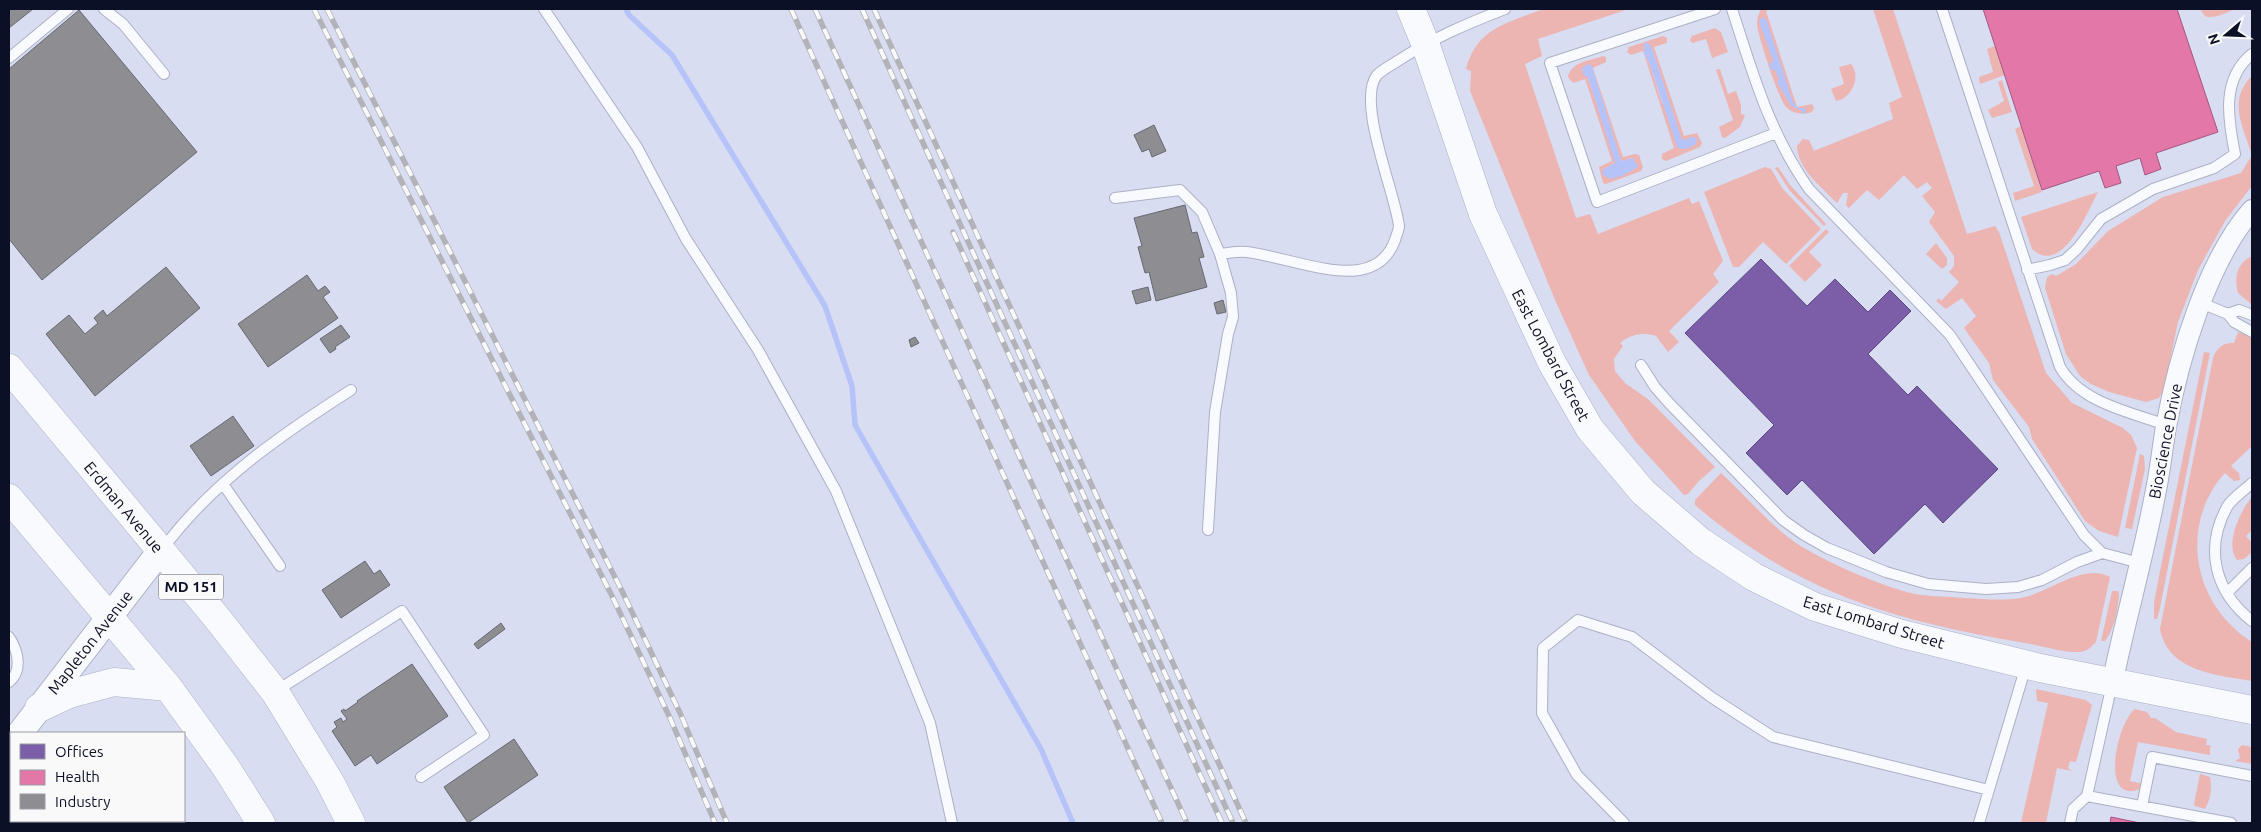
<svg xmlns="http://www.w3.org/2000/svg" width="2261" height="832" viewBox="0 0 2261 832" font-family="Ubuntu,sans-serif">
<rect width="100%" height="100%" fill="#d8ddf2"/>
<path fill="#ecb5b2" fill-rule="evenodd" d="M1544 9H1629L1538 39 1542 56 1525 64 1576 218 1590 214 1598 234 1689 198 1692 204 1699 201 1723 261 1713 274 1719 282 1669 331 1679 342 1668 352 1656 336C1643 332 1631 334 1620 343L1623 346 1614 359 1615 371 1625 383 1649 400 1715 467 1699 481 1688 494 1684 495 1635 441 1589 375 1555 300 1470 91 1471 71 1466 69C1476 28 1509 22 1544 9Z
M1761 9 1768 10 1766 11 1797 107 1812 104 1814 108 1812 112C1803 115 1793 114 1786 107 1779 100 1757 34 1757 23 1757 18 1759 13 1761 9Z
M1873 9H1893L1967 234 1995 226 1999 232 2046 373 2072 403 2123 428 2131 435 2137 448 2118 537 2099 531 2085 521 2032 439 2029 427 1993 380 1989 363 1964 328 1976 316 1962 298 1946 309 1936 301 1939 298 1941 301 1959 282 1949 272 1954 266V256L1929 222 1935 212 1922 196 1932 188 1927 182 1917 189 1904 175 1879 200 1867 190 1849 208 1846 205 1848 193H1843L1837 203C1822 188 1797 168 1797 146L1803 139 1809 140 1814 151 1893 119 1889 103 1902 97Z
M2200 9H2235C2229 12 2212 20 2205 16 2205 16 2200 9 2200 9Z
M1715 28 1721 32 1728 52 1712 58 1706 39 1692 43 1690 40 1692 36Z
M1663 36 1667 38V43L1654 47 1684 136 1697 133 1702 143 1700 147 1666 161 1662 159V154L1674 148 1643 51 1631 55 1627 52 1629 47ZM1652 48 1679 134 1682 141 1693 137 1686 149 1661 100 1650 65 1644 53Z
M1995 46 2005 75 1980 84 1979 77 1993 72 1987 49Z
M1603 56 1606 57V62L1593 68 1623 157 1635 154 1639 155 1643 167 1641 171 1606 184 1603 183 1599 167 1612 161 1585 79 1573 83 1568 77C1571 62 1589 61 1603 56ZM1592 67 1621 161 1633 158V170L1610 179 1602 170 1615 163C1615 153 1609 147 1608 137L1588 78Z
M1851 64C1862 77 1851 99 1836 101L1831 89 1844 84 1839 67Z
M1720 69 1728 94 1736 91 1741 105V114L1745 115 1740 127 1725 138 1722 137 1719 127 1733 120 1716 70Z
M2252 76V186L2225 221 2198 270 2178 322 2164 389 2159 398 2146 402 2109 392 2091 384 2080 376 2066 354 2045 288 2047 277 2052 274 2056 276 2076 264 2108 231 2163 197 2241 173 2252 155C2243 127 2227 100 2252 76Z
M2002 80 2012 112 1992 118 1988 110 2004 101 1998 82Z
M2021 126 2042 192 2015 201 2013 193 2034 186 2015 129Z
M1765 167 1771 169 1783 189 1821 229 1786 264 1763 242 1739 267H1733L1704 192Z
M1778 167 1790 185 1826 224 1824 226 1790 191 1775 168Z
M2098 192C2088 211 2062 277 2032 249L2021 217Z
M1826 229 1829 232 1809 252 1822 265 1805 282 1789 266Z
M1936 243 1947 258V265L1942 269 1926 254Z
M2252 256V305L2238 293C2234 278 2236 264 2252 256Z
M2238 332 2252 337V446L2231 466 2239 473 2240 480 2234 481 2225 473C2217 481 2211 492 2206 502 2184 555 2205 612 2252 642V681C2218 675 2168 672 2160 629L2213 358C2216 348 2224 342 2234 343Z
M2204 352 2210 353 2160 608 2157 619H2154V603L2159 576Z
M2140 454 2144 456 2145 469 2132 529 2125 528Z
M1721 473C1746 496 1768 523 1796 543 1823 561 1883 587 1915 594 1931 597 1947 596 1964 598 1983 599 2002 601 2021 598 2049 593 2083 562 2110 577L2096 642C2091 647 2088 651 2080 652 2065 653 2047 647 2031 644 1954 631 1876 615 1805 579 1765 559 1729 534 1695 505V500Z
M2252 497V530L2246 536 2252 543V552L2244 559 2237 560C2224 545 2241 509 2252 497Z
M2112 591H2118L2119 594C2118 609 2115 628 2105 641H2101Z
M2036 689 2086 700 2092 705 2076 762 2070 761 2068 768 2072 771 2057 768 2046 823H2021L2048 703 2037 701Z
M2135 709 2147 712 2151 718H2155L2176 732 2207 739 2206 745 2212 746 2210 747V755L2138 742 2130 781 2144 784V787C2098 811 2116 723 2135 709Z
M2242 745 2252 747V764L2235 761 2240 758 2238 749Z
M2200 774 2210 777C2212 789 2211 798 2205 809L2195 806 2194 804Z"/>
<path fill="#b6c3f9" d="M1762 17 1766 19 1769 28 1793 102 1798 108H1805L1806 113 1802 114V111L1791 106 1777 82 1779 80 1775 70H1771L1769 64 1773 61 1759 22Z
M1647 42 1652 48 1682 140 1694 137 1697 138 1696 144C1691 147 1683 152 1677 147L1650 65 1644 53V44Z
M1588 64 1592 66 1621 161 1633 158 1638 167 1622 176 1610 179 1603 175 1602 170 1615 163 1588 78 1583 74 1582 68Z"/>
<path fill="#7b5ea7" stroke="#5a4780" d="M1761 259 1807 306 1835 279 1868 312 1890 290 1911 311 1868 354 1908 395 1917 386 1998 469 1943 523 1925 504 1874 554 1802 480 1787 495 1746 453 1774 425 1685 333Z"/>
<path fill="#e377a8" stroke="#a25881" d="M1983 9H2177L2218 132 2156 153 2161 169 2145 175 2140 158 2116 166 2121 183 2105 188 2099 171 2042 190Z
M2111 817 2140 823H2110Z"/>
<path fill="#8d8d92" stroke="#666872" d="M9 9H33L9 28Z
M79 10 197 152 42 280 9 239V69Z
M1154 125 1166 151 1152 157 1149 149 1142 152 1134 135Z
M1185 205 1192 233 1197 232 1204 257 1199 258 1207 287 1156 301 1149 272 1145 273 1138 247 1142 246 1134 218Z
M166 267 200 308 95 396 46 334 69 315 85 334 98 323 94 318 103 310 107 316Z
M307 275 318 291 325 286 330 292 323 297 338 318 268 367 238 324Z
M1148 287 1151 300 1136 304 1132 291Z
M1223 300 1226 312 1217 314 1214 303Z
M341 325 350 337 335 347 336 349 330 353 320 339Z
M915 337 919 343 911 347 909 340Z
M233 416 254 446 211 476 190 446Z
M365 561 374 574 380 570 390 585 341 618 322 590Z
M501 623 505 629 478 649 474 644Z
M412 664 448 716 377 764 371 755 355 766 332 731 337 727 334 722 341 718 343 722 347 719 341 711 344 709 345 711 358 702 357 701Z
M514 739 538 775 468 823 444 787Z"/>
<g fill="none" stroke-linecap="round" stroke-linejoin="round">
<path stroke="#b6c3f9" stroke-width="5.5" d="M626 9 629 15 672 55 825 306 852 386 855 425 1041 749 1073 823"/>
<g stroke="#abb0c5" stroke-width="12">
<path id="service" d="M104 9 123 24 164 74
M544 9 637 147 686 239 758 350 836 491 930 723 952 823
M1715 9 1550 63 1597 202 1776 133
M1732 9C1753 74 1769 132 1809 189L1950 335 2084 535 2102 553
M1942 9 2060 367C2081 403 2130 412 2166 425
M9 58 68 9
M1115 198 1180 190 1202 212 1220 254C1229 253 1239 251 1247 252 1279 256 1328 275 1359 270 1377 267 1389 257 1395 240 1396 236 1399 230 1399 226 1395 192 1356 102 1377 75 1382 70 1390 66 1396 62 1431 39 1466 24 1505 9
M2027 270 2050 265 2065 260 2077 249 2101 219 2153 189 2214 168 2235 154C2228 119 2221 79 2252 54
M2201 303 2228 314 2234 322 2252 332
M2228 314 2239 310 2252 315
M1641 365 1655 387 1668 402 1783 520 1804 535 1827 548 1886 572 1928 584 1986 589 2018 587 2042 580 2077 562 2102 553 2140 563
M2252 483C2245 490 2232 498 2227 507 2204 549 2215 592 2252 621
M223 484 280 566
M1208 530 1215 412 1228 334 1233 317 1231 293 1220 254
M162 550C211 483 282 434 351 390
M2227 593 2252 568
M9 637C18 650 23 671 9 682
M276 691 402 611 484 735 421 777
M2087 796 2231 823
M2142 806 2152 757 2252 776
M1624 823 1577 775 1542 713 1543 648 1578 620 1632 637 1711 697 1773 737 1989 790
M1979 823 2026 666
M2070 823 2073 809 2087 796 2112 684"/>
</g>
<g stroke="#abb0c5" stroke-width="22">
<path id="minor" d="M2112 684C2125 621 2143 558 2155 495 2160 472 2162 450 2166 427 2178 360 2207 261 2252 210"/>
</g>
<g stroke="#abb0c5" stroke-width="27">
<path id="tertiary" d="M20 733 161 550"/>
</g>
<g stroke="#abb0c5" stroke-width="29">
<path id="secondary" d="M1411 9 1425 43 1483 214 1552 363 1590 429 1643 492 1701 542 1754 577 1815 607 1902 634 2040 668 2252 710"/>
</g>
<g stroke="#abb0c5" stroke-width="29">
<path id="primary" d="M9 368 217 618 275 692 330 782 351 823
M9 498 168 687 225 766 261 823
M39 708 69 694 114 682 168 687"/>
</g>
<g stroke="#abb0c5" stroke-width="29">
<path id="motorway" d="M9 799 11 800
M83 821 94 823"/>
</g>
<use href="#service" stroke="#f9fafd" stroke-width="10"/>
<use href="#minor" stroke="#f9fafd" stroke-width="20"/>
<use href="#tertiary" stroke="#f9fafd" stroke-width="25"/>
<use href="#secondary" stroke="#f9fafd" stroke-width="28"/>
<use href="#primary" stroke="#f9fafd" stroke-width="28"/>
<use href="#motorway" stroke="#f9fafd" stroke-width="28"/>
<g stroke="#b2b2b8" stroke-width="5.5">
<path id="rail" d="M314 9 612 596 670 718 715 823
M327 9 622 591 680 713 727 823
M791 9 1162 823
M815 9 1187 823
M862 9 1233 823
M874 9 1246 823
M953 232 1222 823"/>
</g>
<use href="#rail" stroke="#f9f9f9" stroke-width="4" stroke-dasharray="11" stroke-linecap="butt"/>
</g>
<g text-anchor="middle" stroke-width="5" stroke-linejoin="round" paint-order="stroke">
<rect fill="#f9f9f9" stroke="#535665" stroke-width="1" x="158.5" y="574.5" width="65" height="25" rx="4"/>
<g font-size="15" font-weight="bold" fill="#0c1026">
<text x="191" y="592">MD 151</text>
</g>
<g font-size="16" fill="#0c1026" stroke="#f9f9f9">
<text transform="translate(1551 355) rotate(62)" y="6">East Lombard Street</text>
<text transform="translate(2165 441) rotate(-79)" y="6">Bioscience Drive</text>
<text transform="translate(124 507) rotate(50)" y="6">Erdman Avenue</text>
<text transform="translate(1874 622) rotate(17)" y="6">East Lombard Street</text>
<text transform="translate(90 642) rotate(-52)" y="6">Mapleton Avenue</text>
</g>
</g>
<rect width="2261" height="832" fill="none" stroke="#0c1026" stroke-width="20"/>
<rect x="10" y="732" width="175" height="90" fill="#f9f9f9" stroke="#9a9ca5"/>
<rect x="20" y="744" width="25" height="15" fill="#7b5ea7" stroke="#9a9ca5"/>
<text x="55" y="757" font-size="15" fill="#0c1026">Offices</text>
<rect x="20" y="770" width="25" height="15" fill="#e377a8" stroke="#9a9ca5"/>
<text x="55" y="782" font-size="15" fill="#0c1026">Health</text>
<rect x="20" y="794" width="25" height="15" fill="#8d8d92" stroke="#9a9ca5"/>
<text x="55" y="807" font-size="15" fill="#0c1026">Industry</text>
<g transform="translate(2226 35) rotate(251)" stroke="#f9f9f9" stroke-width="4" paint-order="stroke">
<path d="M0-4L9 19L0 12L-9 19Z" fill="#0c1026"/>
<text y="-8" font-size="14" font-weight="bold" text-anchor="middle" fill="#0c1026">N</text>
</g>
</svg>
